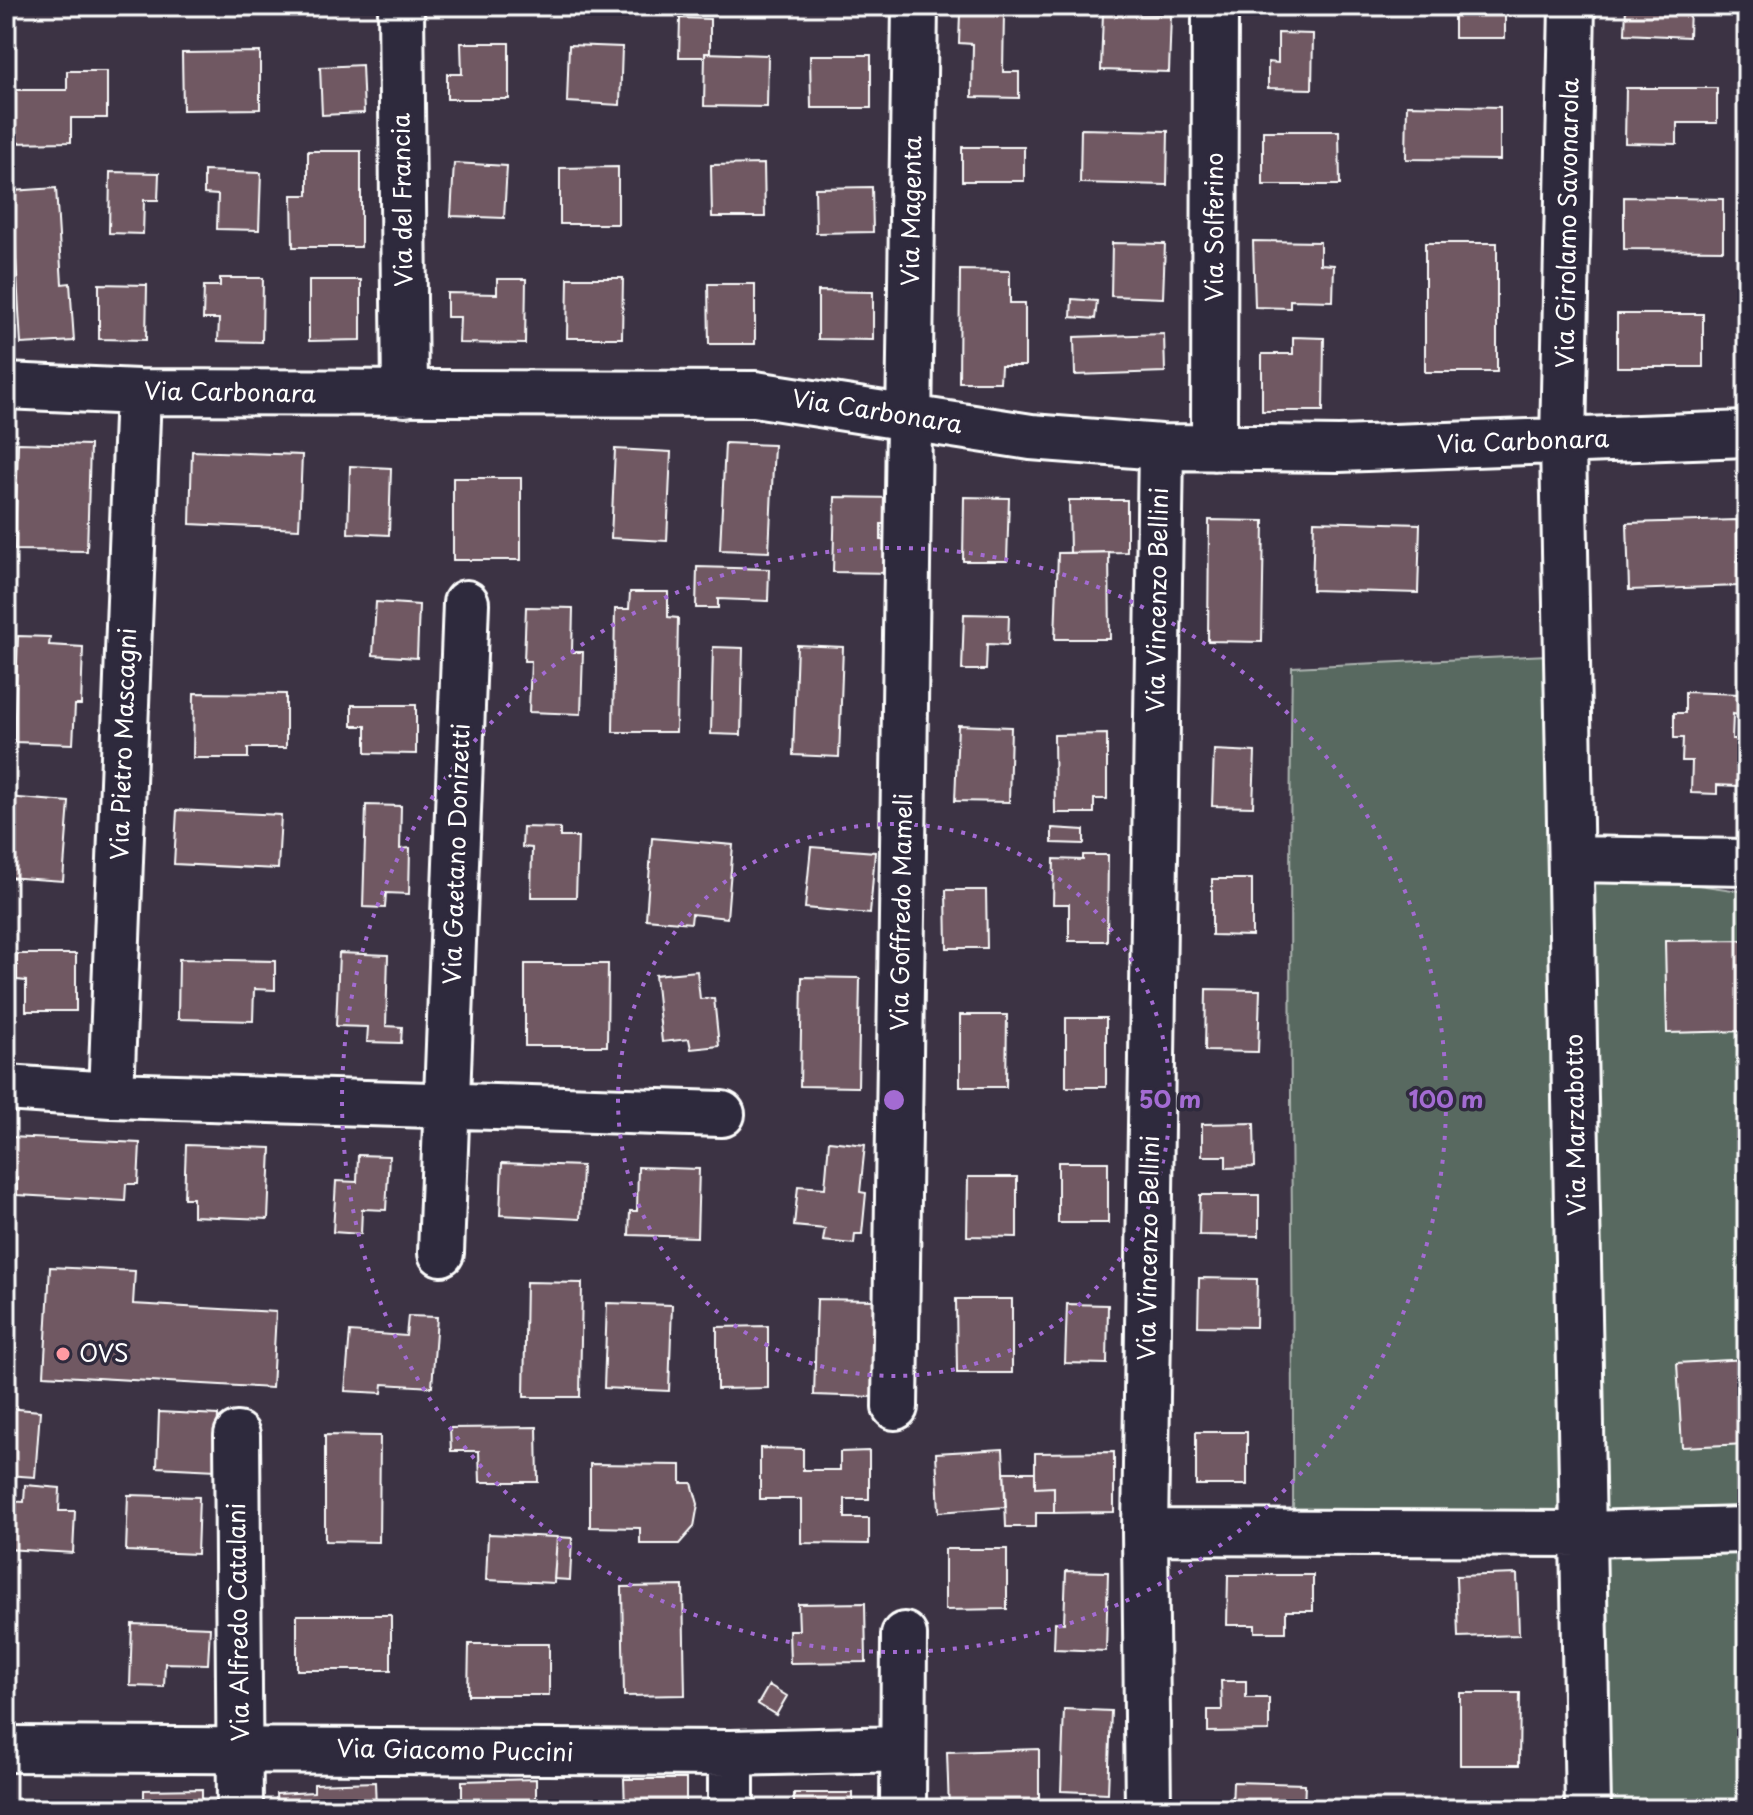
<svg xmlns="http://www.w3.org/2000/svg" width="1753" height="1815" viewBox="0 0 1753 1815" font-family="'Playpen Sans',sans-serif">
<rect width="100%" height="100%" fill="#3c3344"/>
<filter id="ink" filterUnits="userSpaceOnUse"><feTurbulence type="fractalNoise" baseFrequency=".0125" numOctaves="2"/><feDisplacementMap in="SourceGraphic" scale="16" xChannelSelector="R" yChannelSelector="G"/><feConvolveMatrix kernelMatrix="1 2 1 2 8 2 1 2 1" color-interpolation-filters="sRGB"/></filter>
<g filter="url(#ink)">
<path fill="#596960" stroke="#acb4b0" stroke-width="2" d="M1571 654 1573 867 1747 892V1809H1580L1574 1522 1293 1528C1294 1241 1287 954 1292 667Z"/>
<path fill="#6f5862" stroke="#fff" stroke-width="2" d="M1454 6H1505V38H1454Z
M1626 6H1690L1689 37 1625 34Z
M960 12 1004 13 1003 72H1019V98L972 97 973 44 959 43Z
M1103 13 1171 14 1169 72 1101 70Z
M680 18 710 19V53H705V57H679Z
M1278 33 1313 34 1312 89 1268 88V62L1278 63Z
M461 43H509V99H447V74H462Z
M569 45 622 47 620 105 567 102Z
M260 52V109L183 110 182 53Z
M705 53 768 55 767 107 704 106Z
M810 55H871V108H811Z
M362 65 364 113 322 115 320 67Z
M67 71H107V118H71V142L6 143V90H67Z
M1626 88H1717V123H1677V144L1625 143Z
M1407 105 1500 107V160L1406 159Z
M1081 129 1168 131 1167 185 1080 183Z
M1263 131H1339L1340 185H1263Z
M962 147H1024V181H962Z
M308 151H361V247H293L292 195H308Z
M454 163 507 166 504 218 451 216Z
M764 164 765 217H712L711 165Z
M618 167V224H560V168Z
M204 171 261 173 259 230 217 229 218 195 204 194Z
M110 172 159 173 158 200H144L143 234 109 233Z
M872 187 873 232 816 233 815 188Z
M56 188 62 284 70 283 74 341 21 344 12 191Z
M1624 197 1723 199V250L1624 249Z
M1253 241 1320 242V264L1334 265 1333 301 1290 300V308L1255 307Z
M1112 243 1165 244 1163 298 1111 296Z
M1425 243H1497V372H1425Z
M960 270 1010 271V303H1025V366H1001L1000 382H959Z
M220 278H263L262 342 218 341 219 319H203L204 286H220Z
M568 278H623L622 338H567Z
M497 279H526L525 344 459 343 460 317H447V293L497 294Z
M309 280H361V340L309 341Z
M99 284 147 285 146 340 99 339Z
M708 284H755V344H709Z
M818 291 873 292V340L818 339Z
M1072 299 1097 301 1095 319 1071 317Z
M1617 314H1703V367H1617Z
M1164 334 1165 372 1075 375 1074 337Z
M1293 337 1324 338 1323 411H1262V354H1293Z
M18 443 90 445 87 551 15 550Z
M725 443 774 445 769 552 720 550Z
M615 449 671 452 667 541 611 538Z
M192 451 302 455 299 529 190 524Z
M350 466 391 468 389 535 348 533Z
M453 478H521V560H453Z
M835 497 894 498V524H881V540L895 541V573L833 572Z
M964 497 1009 498 1007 561H963Z
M1069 500H1127V552L1070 553Z
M1209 520 1264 521 1262 642 1208 641Z
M1737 520 1739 586 1629 590 1627 523Z
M1314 521 1420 524 1418 593 1312 590Z
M1109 552 1110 639H1055L1058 553Z
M697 567 769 569 768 601 718 599V608H696Z
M630 592H668V617L678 618 676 732H613L615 609H629Z
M376 602 419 605 417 658 373 655Z
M526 607 573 608 572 652H583L581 714 529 712 531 661H524Z
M964 614 1009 615 1008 645 987 644 986 670H962Z
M18 636 50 637 49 645 83 647 81 705H75L73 744 14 742Z
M797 645 843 647 839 757 793 755Z
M713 647 743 648 741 735 711 734Z
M1685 692 1740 694 1739 715 1733 714 1732 739H1747V763H1739L1738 786 1717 785V794L1691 793 1692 761H1682L1683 738H1674V713H1685Z
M194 693 286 694V748H248V758H193Z
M352 705H416V754L366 753V726H352Z
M958 725 1011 727 1009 802 955 801Z
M1107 734V799H1094V813H1055L1054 735Z
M1214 750 1255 752 1253 807 1212 806Z
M6 797 69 802 63 881 6 877Z
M366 805 401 806 400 849 410 848 409 894 386 893 385 908 363 907Z
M177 810 281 815 278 869 174 864Z
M523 827 560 828V837H578L576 897H531L532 848 522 847Z
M1052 828 1084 830V844L1052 843Z
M652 838 733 845 727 918 692 914 691 923 646 919Z
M811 847 875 852 870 914 805 908Z
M1083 855H1108L1107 941H1069V904H1053L1054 859 1083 860Z
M1212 879H1252V936L1212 935Z
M946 890H986L987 948H947Z
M1747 940 1746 1031 1667 1033 1665 941Z
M339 953 388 955 386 1026 402 1027 401 1043 367 1042 368 1027 336 1026Z
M17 954H76V1011H26V981L17 980Z
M179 959 275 961V990L254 989 253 1021 178 1019Z
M525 964H608L607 1046H525Z
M697 971 700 999 714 998 719 1046 691 1049 689 1039 662 1042 655 975Z
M802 977 860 978 858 1087 800 1086Z
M1206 989 1260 990 1258 1052 1205 1051Z
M960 1015H1007L1006 1087H960Z
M1066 1018H1106V1087H1066Z
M1254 1123 1255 1167 1226 1168V1156H1202V1124Z
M9 1137 140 1143 138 1184H126L125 1201 17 1195V1178H7Z
M829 1141 865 1145 860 1192 866 1193 862 1234H855L854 1244 823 1241 825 1229 794 1226 798 1186 825 1188Z
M186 1145 271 1148 268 1219 193 1216V1198H184Z
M358 1155 389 1156 386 1210 362 1209 361 1234 333 1232 336 1181 357 1182Z
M1058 1162H1108V1223H1058Z
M502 1163 582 1166 580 1219 500 1215Z
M638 1167 699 1169 697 1237 629 1235 630 1211H637Z
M968 1177H1017V1237L967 1236Z
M1200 1195H1259V1236L1199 1235Z
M50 1267 135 1271 133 1304 276 1312 272 1388 44 1375Z
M1199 1278 1257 1279 1256 1327 1198 1326Z
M526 1282 582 1283 580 1397H524Z
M817 1299 875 1300 873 1397 814 1395Z
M956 1299H1012V1373H957Z
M607 1303 672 1305 669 1391 604 1388Z
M1067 1304 1108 1305 1107 1364 1065 1363Z
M408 1316 437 1317 432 1387 383 1384 382 1393 345 1391 350 1332 406 1336Z
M768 1326V1388L717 1389V1327Z
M1747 1359V1444L1682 1447 1677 1363Z
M6 1408 40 1411 35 1477 6 1475Z
M159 1412 218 1415 216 1470 157 1467Z
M537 1427 538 1482H480L479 1451H451L450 1428Z
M1196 1432H1247V1485H1196Z
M325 1435 380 1436 379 1542 325 1541Z
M760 1448 803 1449V1470H840V1452L869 1451V1499H845V1518H869V1544L801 1543V1499H760Z
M1003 1449 1006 1507 939 1512 936 1453Z
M1114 1452V1512L1054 1513V1487L1035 1488V1453Z
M590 1464 681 1465V1483H692L698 1504 694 1527 679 1544H640V1528L590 1527Z
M1004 1472H1035V1488L1054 1487V1513H1036V1527H1006Z
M25 1485 60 1488 59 1511H75L73 1553 6 1549V1501L24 1502Z
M128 1495 199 1497 197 1554 126 1551Z
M488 1534 557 1537 554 1583 486 1580Z
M557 1537 572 1538 570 1580 554 1579Z
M945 1549H1007V1609L945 1610Z
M1066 1571 1108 1572 1106 1651 1054 1649 1055 1622 1064 1623Z
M1517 1574 1519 1635 1458 1637 1456 1576Z
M1228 1575H1313V1611H1286V1632H1255V1625H1227Z
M683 1586 685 1695 624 1696 622 1587Z
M865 1603 866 1662 790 1663 789 1630H799L798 1604Z
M297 1615H391V1670H297Z
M132 1624 210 1627 208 1664 165 1663 164 1687 130 1686Z
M469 1644H549V1695H468Z
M1221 1681H1246V1698H1269V1731L1208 1732V1710H1222Z
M769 1685 787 1696 776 1715 758 1704Z
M1460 1693H1520L1519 1765H1460Z
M1064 1709 1111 1711 1108 1793 1061 1791Z
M1039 1749V1809H949L947 1752Z
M536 1779V1809H462V1781Z
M624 1779H686V1809H625Z
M375 1782 376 1809H277L276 1794 314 1792V1784Z
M1233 1782 1305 1784 1304 1809H1232Z
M202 1789V1809H144V1790Z
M794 1793H853V1809H794Z"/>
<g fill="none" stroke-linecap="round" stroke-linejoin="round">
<g stroke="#fff" stroke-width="50">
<path id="minor" d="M401 6 405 394
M1572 6 1563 441 1588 1809
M6 386 138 392 755 394 1031 437 1161 447 1339 449 1747 434
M1214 448 1215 6
M1571 859 1747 862
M6 1088 111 1095 722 1114
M111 1095 138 392
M441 1253 466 603
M895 1407 915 6
M237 1435 240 1809
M1145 1532 1583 1534 1747 1530
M6 1749 731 1753 903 1749
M731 1809V1753
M903 1809 904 1635
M1148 1809 1145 1532 1161 447"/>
</g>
<use href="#minor" stroke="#2f2a3d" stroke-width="44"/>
</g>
</g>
<g fill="none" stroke="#a36bd2" stroke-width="4" stroke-dasharray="4 8">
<circle cx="894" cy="1100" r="276"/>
<circle cx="894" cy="1100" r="552"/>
</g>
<circle fill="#ff9aa2" stroke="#2f2a3d" stroke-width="3" cx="63" cy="1354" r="8"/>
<g text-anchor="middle" stroke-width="7" stroke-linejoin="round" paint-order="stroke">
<g font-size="24" fill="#fff" stroke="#2f2a3d">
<text transform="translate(403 200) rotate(-91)" y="8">Via del Francia</text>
<text transform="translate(912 211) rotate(-89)" y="8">Via Magenta</text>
<text transform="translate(1568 223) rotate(-89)" y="8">Via Girolamo Savonarola</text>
<text transform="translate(1215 227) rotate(-90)" y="8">Via Solferino</text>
<text transform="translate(230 393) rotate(1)" y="8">Via Carbonara</text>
<text transform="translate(877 412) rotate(9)" y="8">Via Carbonara</text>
<text transform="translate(1523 442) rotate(-2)" y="8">Via Carbonara</text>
<text transform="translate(1158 600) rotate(-89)" y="8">Via Vincenzo Bellini</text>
<text transform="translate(124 744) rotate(-88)" y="8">Via Pietro Mascagni</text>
<text transform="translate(457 854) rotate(-88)" y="8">Via Gaetano Donizetti</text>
<text transform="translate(902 912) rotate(-89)" y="8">Via Goffredo Mameli</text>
<text transform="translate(1576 1125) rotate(-91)" y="8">Via Marzabotto</text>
<text transform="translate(1149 1248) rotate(-89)" y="8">Via Vincenzo Bellini</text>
<text transform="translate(239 1622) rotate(-91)" y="8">Via Alfredo Catalani</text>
<text transform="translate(455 1751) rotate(1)" y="8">Via Giacomo Puccini</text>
</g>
<g font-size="24" fill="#fff" stroke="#2f2a3d" text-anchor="start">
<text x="79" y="1362">OVS</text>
</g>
</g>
<circle cx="894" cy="1100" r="12" fill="#a36bd2" stroke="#2f2a3d" stroke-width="4"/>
<g font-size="24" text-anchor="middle" font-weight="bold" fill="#a36bd2" stroke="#2f2a3d" stroke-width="7" stroke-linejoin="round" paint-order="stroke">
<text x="1170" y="1108">50 m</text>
<text x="1446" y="1108">100 m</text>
</g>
<rect width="1753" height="1815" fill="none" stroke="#2f2a3d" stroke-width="32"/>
<rect x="16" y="16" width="1721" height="1783" fill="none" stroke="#fff" stroke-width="3" filter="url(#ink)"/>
</svg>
